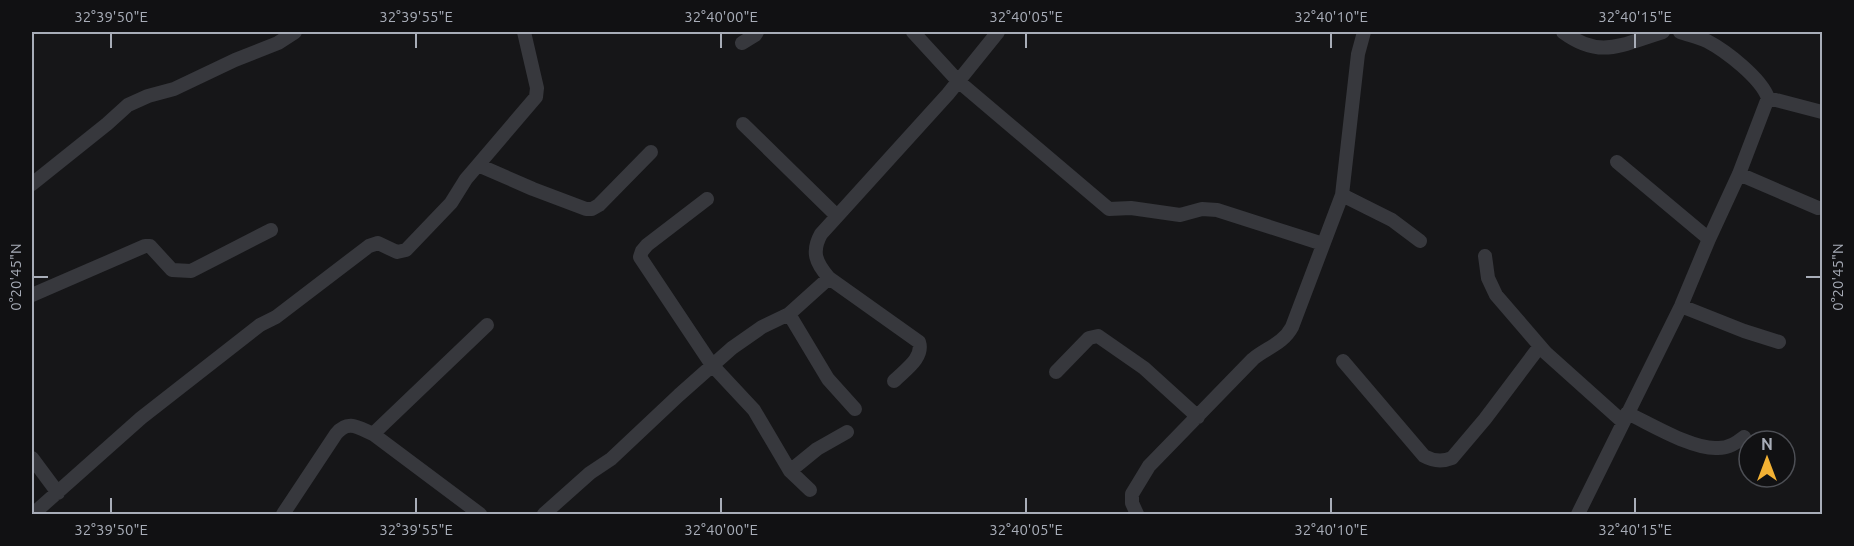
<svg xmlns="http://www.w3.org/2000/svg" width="1854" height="546" viewBox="0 0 1854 546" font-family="Ubuntu,sans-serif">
<rect width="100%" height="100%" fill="#161618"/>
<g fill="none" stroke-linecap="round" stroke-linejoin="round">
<path stroke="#37383d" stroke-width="14" d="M524 32 537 88 536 97 478 165 533 189 586 209H592L599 205 651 152
M913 32 958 81 1109 209 1131 208 1180 215 1202 209 1217 210 1323 244
M1563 32C1601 60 1622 44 1663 32
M742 43 755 35 757 32
M1768 98 1822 112
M743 124 837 216
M1617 162 1709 239
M1739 174 1818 208
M32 184 107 124 128 105 148 96 174 89 235 60 278 43 295 32
M1342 195 1392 220 1420 241
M707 199 647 245 642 251 640 257 712 365 754 410 790 471 810 490
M1485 256 1488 278 1496 295 1546 353 1623 422
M829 278 919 342C924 358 905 370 894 381
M32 295 145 246H150L172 270 191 271 271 230
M1681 306 1744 331 1779 342
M789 314 828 379 855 409
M1343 361 1424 456C1433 461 1442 462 1452 458L1485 419 1540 346
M1056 372 1089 338 1098 336 1144 368 1198 417
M1627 413C1651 424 1693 450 1718 448 1729 448 1736 443 1744 437
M373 434 487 325
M32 458 58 493
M790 471 817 449 847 432
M33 514 141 418 260 325 276 317 369 246 378 243 397 252 406 250 451 203 466 179 478 165
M283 514 336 434C348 419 359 428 373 434L480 514
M544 514 590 473 611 459 679 395 732 348 762 327 789 314 829 278C816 263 811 252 821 234L948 94 998 32
M1137 514 1132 503V494L1149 466 1253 359C1266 348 1283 344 1292 327L1342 195 1358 54 1364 32
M1578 514 1681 306 1709 239 1739 174 1768 98C1761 78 1726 51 1707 41 1698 37 1688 35 1680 32"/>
</g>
<path fill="none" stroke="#a8adb8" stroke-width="2" d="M111 33V48M416 33V48M721 33V48M1026 33V48M1331 33V48M1635 33V48M33 277H48M1806 277H1821M111 498V513M416 498V513M721 498V513M1026 498V513M1331 498V513M1635 498V513"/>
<rect width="1854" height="546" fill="none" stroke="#111113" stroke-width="66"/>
<g transform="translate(1767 459)"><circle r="28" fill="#111113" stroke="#4d4f55" stroke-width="1.5"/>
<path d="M0-4.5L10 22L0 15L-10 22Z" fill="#f2b134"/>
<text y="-9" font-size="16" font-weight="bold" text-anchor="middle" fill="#a8adb8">N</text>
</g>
<rect x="33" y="33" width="1788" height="480" fill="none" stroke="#a8adb8" stroke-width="2"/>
<g font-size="15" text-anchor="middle" fill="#a8adb8">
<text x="111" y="22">32°39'50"E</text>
<text x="416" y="22">32°39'55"E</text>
<text x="721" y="22">32°40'00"E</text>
<text x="1026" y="22">32°40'05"E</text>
<text x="1331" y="22">32°40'10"E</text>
<text x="1635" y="22">32°40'15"E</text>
<text transform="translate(16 277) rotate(-90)" y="5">0°20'45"N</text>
<text transform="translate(1838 277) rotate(-90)" y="5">0°20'45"N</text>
<text x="111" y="535">32°39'50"E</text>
<text x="416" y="535">32°39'55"E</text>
<text x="721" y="535">32°40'00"E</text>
<text x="1026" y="535">32°40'05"E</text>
<text x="1331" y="535">32°40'10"E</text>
<text x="1635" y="535">32°40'15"E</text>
</g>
</svg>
